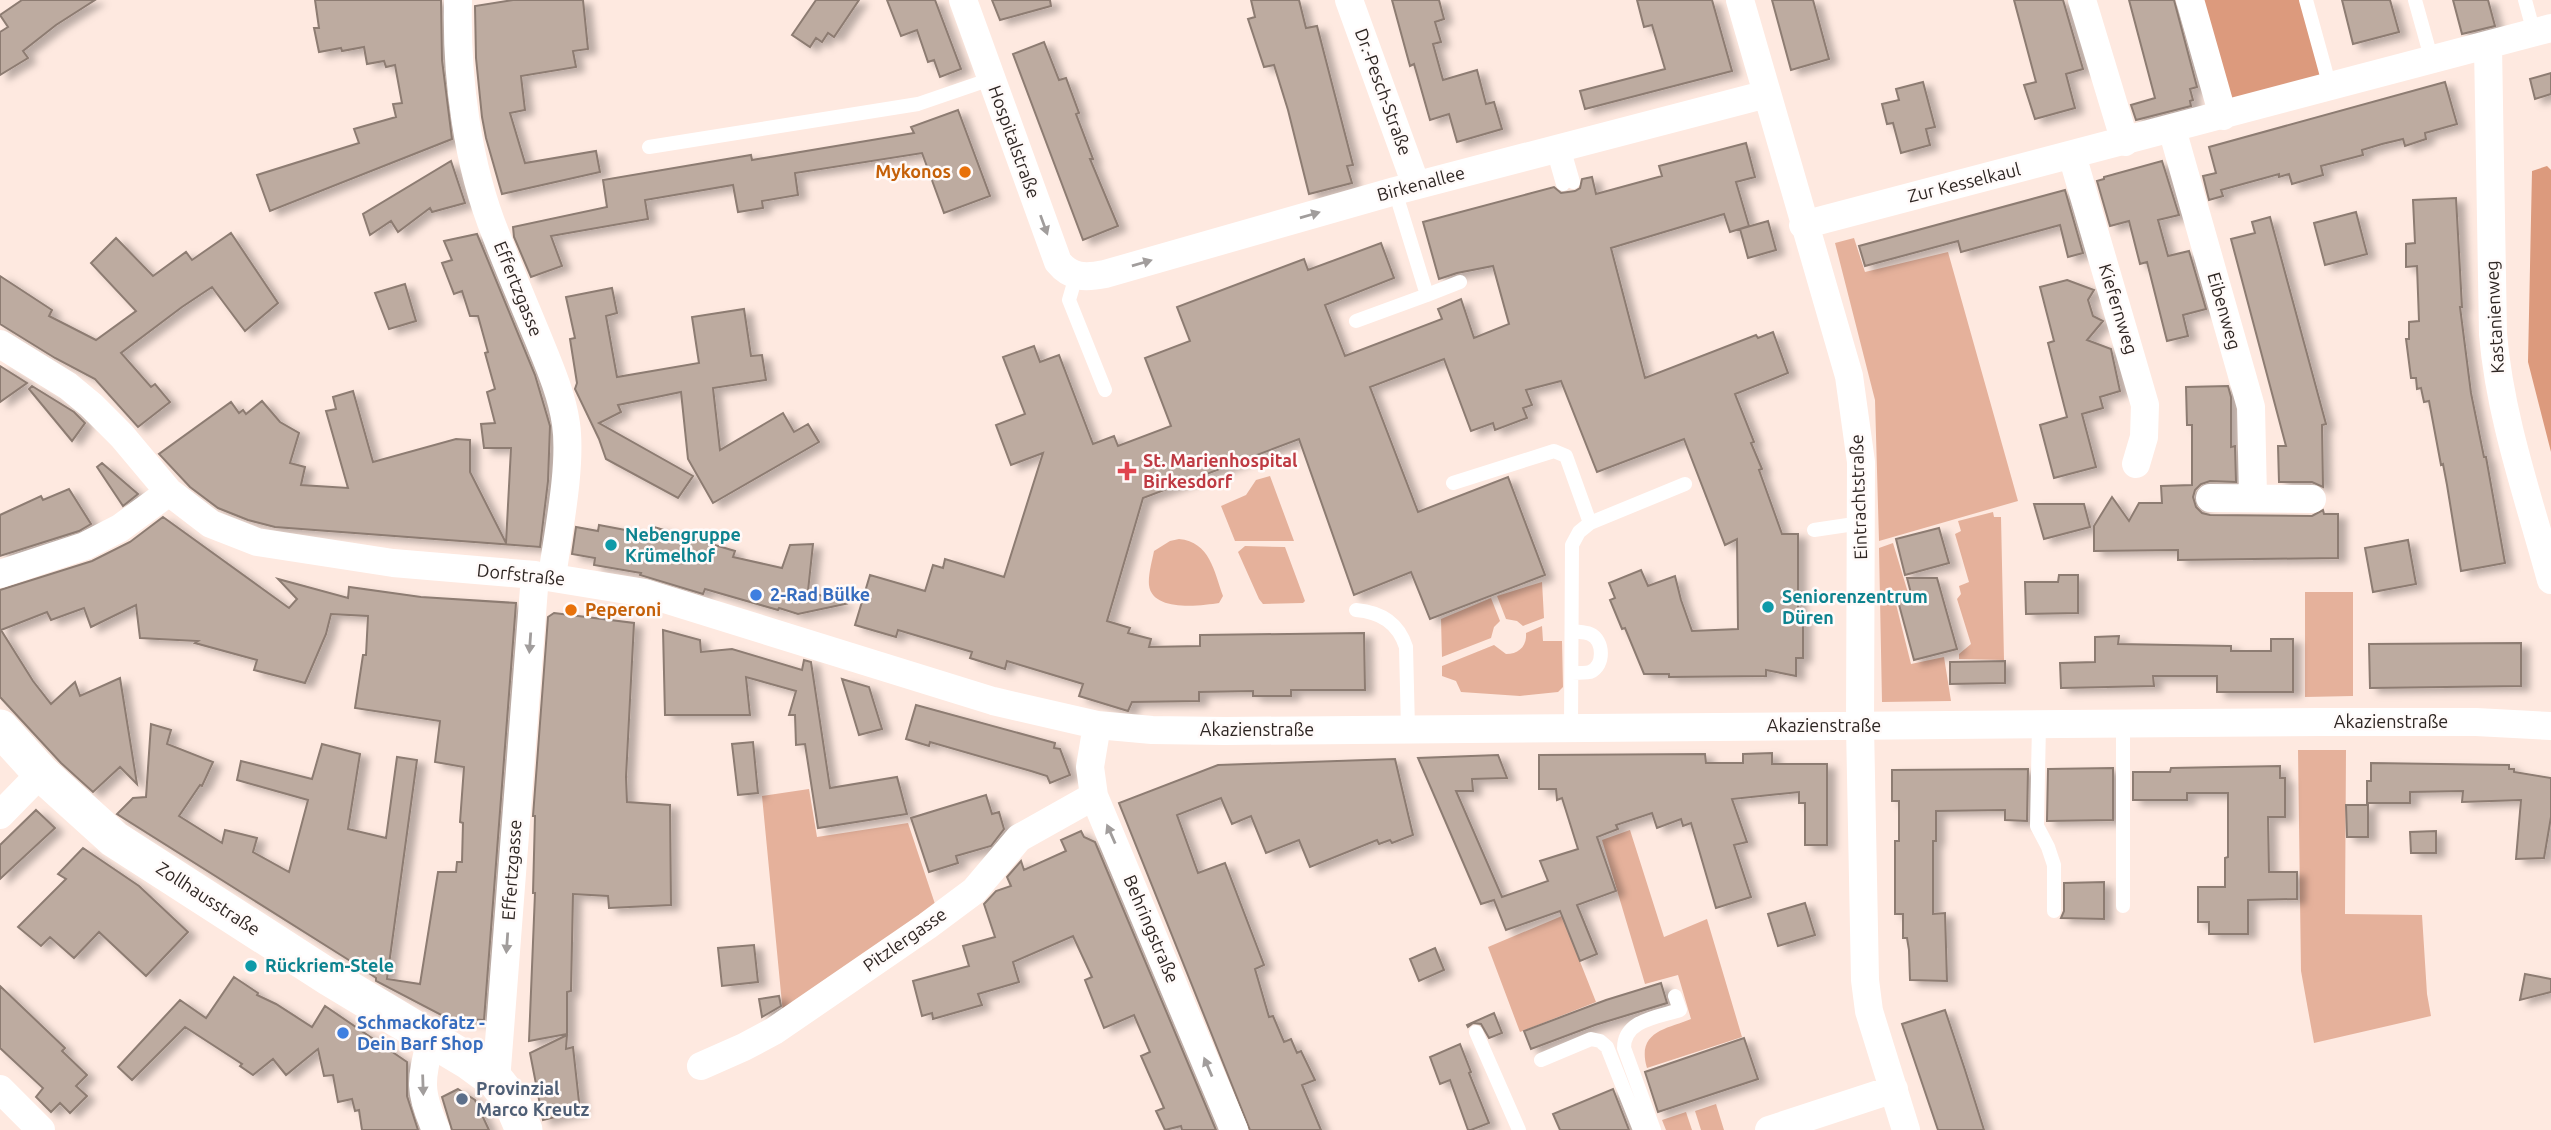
<svg xmlns="http://www.w3.org/2000/svg" width="2551" height="1130" viewBox="0 0 2551 1130" font-family="Ubuntu,sans-serif">
<defs>
<filter id="shadow"><feDropShadow dx="8" dy="4.5" stdDeviation="3.5" flood-color="#0004"/></filter>
</defs>
<rect width="100%" height="100%" fill="#fee9e0"/>
<path fill="#e5b19b" d="M1854 238 1865 272 1948 252 2018 501 1879 541 1875 400 1835 243Z
M1270 476 1294 541H1235L1221 506 1246 495 1256 480Z
M1993 512 1994 517H2001L2004 660 1959 659V654L1971 644 1957 599 1961 594 1959 586 1969 582 1955 534 1961 531 1958 521Z
M1179 539C1210 542 1214 571 1223 596L1219 603C1200 606 1152 612 1149 585 1148 575 1152 561 1154 551L1170 541Z
M1893 543 1909 596 1895 600 1911 664 1944 657 1951 701 1882 702 1879 548Z
M1245 546 1285 547 1305 601 1303 603 1263 604 1259 599 1238 552Z
M1542 582 1544 618 1523 626 1517 621 1506 619 1497 596Z
M2305 592H2353V696L2305 697Z
M1491 598 1500 621 1494 627 1491 638 1442 657 1441 619Z
M1542 626 1543 641H1562L1563 687 1558 692 1520 696 1461 692 1456 681 1442 676V666L1494 645 1506 654C1519 654 1527 646 1526 633Z
M2298 750H2346L2345 914 2422 915 2427 994 2431 1016 2314 1043 2301 971Z
M809 789 817 837 908 823 936 907 783 1014 762 796Z
M1630 830 1664 937 1707 919 1742 1037 1647 1068C1636 1031 1667 1029 1691 1019L1678 975 1645 984 1602 840Z
M1562 916 1596 1002 1520 1032 1488 947Z
M1716 1104 1724 1130H1701L1695 1111Z
M1686 1112 1692 1130H1666L1662 1120Z"/>
<path fill="#dc9a7d" d="M2195 0H2302L2323 80 2225 104Z
M2547 166 2551 170V452L2528 362 2532 171Z"/>
<path fill="#bdaba0" stroke="#8d7c72" stroke-width="2" filter="url(#shadow)" d="M22 0H95L56 25 23 51 28 58 0 75V32L8 27 0 15Z
M315 0H441L442 60 452 139 270 211 257 175 359 143 354 129 396 117 393 104 402 103 395 65 386 67 384 61 367 64 364 47 342 51 341 48 319 52 314 28H319Z
M513 0H583L588 49 573 51 576 67 521 76 525 110 510 113 525 163 596 151 600 172 502 194 486 138 482 117 476 58 475 6Z
M816 0H859L834 37 828 33 822 42 816 38 810 47 792 35Z
M887 0H935L961 69 940 77 934 60 928 62 917 30 901 36Z
M992 0H1050L1051 6 1000 20Z
M1251 0H1299L1306 28 1317 26 1353 165 1347 166 1352 183 1309 194 1288 110 1274 65 1264 67 1248 19 1255 17Z
M1392 0H1439L1444 19 1435 22 1441 42 1433 44 1443 80 1477 70 1486 104 1494 102 1502 129 1457 142 1449 114 1430 120 1414 64 1410 66Z
M1637 0H1712L1732 71 1585 109 1580 91 1665 69 1652 25 1644 27Z
M1772 0H1813L1829 59 1791 70Z
M2014 0H2063L2083 69 2066 74 2075 108 2035 119 2024 85 2036 82Z
M2129 0H2174L2197 87 2190 89 2193 100 2190 101 2191 106 2136 120 2131 105 2155 98Z
M2342 0H2390L2399 32 2353 44Z
M2453 0H2488L2495 26 2462 34Z
M1044 42 1059 80 1066 78 1079 113 1076 114 1093 159H1090L1118 226 1083 240 1013 54Z
M2551 73V94L2535 99 2530 79Z
M1923 82 1935 127 1926 129 1930 145 1901 153 1893 123 1887 124 1882 104 1899 100 1896 89Z
M2445 82 2457 124 2425 133 2426 139 2405 146 2403 139 2382 144 2362 150 2363 155 2321 166 2323 175 2292 184 2289 174 2279 177V174L2221 190 2223 196 2209 200 2203 176 2216 173 2209 147Z
M958 110 990 196 944 213 922 153 795 173 798 195 762 201 763 208 738 212 733 185 645 200 648 219 551 236 562 266 531 277 514 237 513 227 607 207 603 180 751 155 752 160 914 133 911 127Z
M1746 143 1755 177 1736 182 1749 226 1730 232 1724 214 1611 248 1645 378 1756 335 1758 338 1773 332 1788 373 1735 394 1754 442 1751 443 1762 469 1759 470 1782 534H1798V614L1803 616V658H1796V676L1766 670V676L1669 677V674H1644L1625 628 1622 629 1610 600 1615 598 1609 583 1641 570 1648 586 1675 576 1681 600 1692 631 1738 629 1737 539 1725 545 1684 439 1597 472 1561 381 1526 390 1532 405 1523 408 1527 418 1495 430 1493 423 1471 431 1444 359 1370 387 1418 512 1508 477 1545 575 1430 619 1411 572 1354 595 1299 439 1143 498 1107 621 1130 628 1128 633 1151 639 1149 647 1200 646V635L1364 633 1365 690H1291V696H1253V691L1199 692V701L1132 702 1128 711 1079 696 1083 684 1007 661 1005 669 970 658 972 652 898 630 896 637 855 625 870 575 925 591 933 565 943 568 945 559 1004 577 1043 453 1011 465 996 425 1025 414 1003 357 1034 346 1040 362 1059 355 1093 444 1114 436 1118 446 1171 426 1145 358 1190 341 1177 307 1304 259 1308 270 1381 243 1394 278 1325 305 1345 356 1442 319 1438 309 1461 299 1474 338 1509 324 1493 266 1457 273 1439 279 1423 222 1554 187 1561 193 1575 191 1580 188 1582 179 1592 177 1596 194 1662 176 1659 166Z
M451 161 465 203 432 212 430 208 398 232 391 221 370 235 363 214Z
M2162 161 2179 215 2158 220 2168 256 2189 251 2206 309 2183 315 2188 336 2167 341 2147 262 2140 264 2129 221 2110 226 2097 181 2104 179V177Z
M2065 190 2083 253 2068 257 2060 225 1961 252 1958 241 1865 266 1859 246Z
M2456 198 2462 307H2460L2471 393 2484 457H2486L2505 563 2461 571 2447 485 2443 464 2441 465 2429 401 2424 402 2421 388 2417 389 2416 378H2411L2406 339H2409V322L2419 321 2417 266 2406 267V244L2415 243 2413 200Z
M2356 212 2367 254 2325 265 2314 223Z
M2270 217 2326 424 2322 425 2323 487 2312 482H2279L2278 446H2286L2231 239 2255 233 2252 222Z
M1768 221 1776 250 1748 258 1740 229Z
M231 233 278 303 245 331 212 287 182 307 121 353 151 387 155 384 170 402 138 427 95 379 55 358 0 324V276L52 310 49 316 96 340 136 311 91 263 116 238 153 276 186 252 192 260Z
M477 234 535 375 550 426 548 481 540 547 275 527 248 520 218 508 190 487 159 454 231 402 239 413 243 410 246 414 262 401 280 422 299 433 290 463 305 467 301 485 348 488 326 411 336 409 333 397 353 391 373 462 456 439 470 440V472L506 543 511 448H484L481 424 495 423 487 392 495 389 485 353 488 352 478 316H470L462 291 454 294 442 263 452 260 444 241Z
M2067 280 2094 290 2088 300 2093 316 2103 321 2087 340 2111 349 2120 391 2100 397 2103 408 2082 414 2096 467 2054 478 2040 425 2067 417 2048 343 2054 341 2040 287Z
M405 284 416 321 389 329 375 293Z
M612 288 617 313 606 316 617 377 699 363 692 317 744 309 751 356 762 355 766 380 713 388 720 450 783 413 794 432 808 424 819 442 713 503 688 459 681 392 618 405 621 412 599 423 693 476 678 498 606 459 599 439 575 389 577 383 570 339 575 338 566 297Z
M0 366 27 383 0 402Z
M32 386 74 412 85 423 72 441 29 389Z
M2228 386 2231 397V447L2235 446 2236 482 2210 481 2201 484 2195 490 2193 497 2196 507 2202 513 2210 515 2312 516 2323 510 2324 514H2338V558L2178 560V550L2094 551V526L2112 497 2129 521 2139 503H2162L2161 486 2192 485V425H2187L2186 387Z
M102 463 138 494 123 506 97 467Z
M69 489 91 524 79 531 0 556V515L41 496 43 500Z
M2034 504H2084L2090 527 2044 539Z
M163 517 289 608 297 599 278 579 348 598 349 587 421 597 516 603 484 1020 447 1018 376 981V978L363 969 117 814 133 798 146 797 151 724 171 730 167 744 213 762 202 786 200 785 179 816 222 843 225 830 257 838 253 852 289 872 308 800 237 780 241 761 312 779 322 744 360 754 348 829 386 838 397 757 417 760 387 979 420 984 438 872H456L457 862H462L463 823 460 822 464 767 435 762 440 721 355 708 363 655H366L368 616 331 614 326 634 305 683 254 670 257 660 195 643 198 641 140 638 136 605 91 627 84 608 51 620 47 612 1 630 33 681 51 704 75 682 80 696 120 678 137 784 120 767 93 792 61 763 0 697V590L92 561 130 542Z
M599 525 652 535 654 527 735 551 733 557 782 568 790 545 813 544 808 591 845 604 798 614 779 608 778 610 705 589 703 594 640 575 641 573 594 565 595 558 572 554 576 527 598 531Z
M1939 528 1949 563 1905 575 1896 539Z
M2408 540 2416 584 2373 592 2365 548Z
M2059 575H2078V613L2026 614 2025 582H2058Z
M1907 578H1937L1957 649 1914 660 1898 601 1912 597Z
M554 613 634 623 626 777 627 802 670 805 671 905 609 908 608 896 573 894 571 991 567 992V1034L529 1041 535 893H533L535 816H533L548 617Z
M663 630 700 640 701 652 732 649 802 670 804 660 811 662 830 788 897 777 907 814 818 828 805 744 796 745 795 715H789L796 691 746 677 750 715H665Z
M2119 636 2118 644 2231 646V651H2271V639H2293V692H2217V676H2153L2154 686 2061 688 2060 663 2095 662V637Z
M2521 643V686L2370 688 2369 644Z
M2005 661V683L1950 684V662Z
M842 679 869 687 882 729 859 735Z
M916 705 1055 743 1054 748 1060 749 1070 775 1050 783 1047 776 1031 771 930 742 929 746 906 739Z
M753 742 758 793 738 795 732 744Z
M1772 753V764H1827V845H1805V803H1799V792L1732 799 1747 842 1734 845 1751 897 1716 908 1691 823 1683 826 1681 819 1657 828 1652 813 1616 825 1618 829 1597 837 1616 891 1577 905 1597 954 1580 961 1560 911 1506 930 1494 900 1481 904 1418 758 1498 755 1507 778 1472 779 1473 791H1456L1502 897 1548 881 1540 861 1578 849 1562 798 1557 800 1556 789H1539V755L1705 754 1706 763H1743V754Z
M1395 759 1413 835 1392 843 1390 840 1379 844 1377 840 1310 867 1299 840 1266 853 1251 816 1232 824 1221 798 1177 815 1198 873 1225 863 1264 965 1255 969 1269 1017 1273 1016 1284 1042 1291 1039 1297 1053 1301 1051 1315 1080 1302 1085 1321 1130H1250L1119 803 1218 765Z
M2371 763 2509 765V769H2514V772L2551 778V817L2544 858 2516 859 2521 800 2462 802 2463 791 2410 792V803H2367V781H2371Z
M2280 766V778H2285V817H2268L2269 872H2297V899L2248 900V934H2209V922H2198V887H2225V858L2228 857V793H2187V800H2133V772H2170L2171 768Z
M2113 768V820L2047 821 2048 769Z
M2028 769 2027 821 2005 820V810L1936 811V841H1933V914L1945 913 1947 981 1910 980 1909 950 1907 938H1903V914H1895V841H1899V801H1892V770Z
M986 795 992 814 999 812 1004 829 991 846 956 856 958 863 929 872 911 818Z
M2346 805H2368V837H2347Z
M36 810 55 828 0 879V845Z
M1081 831 1084 837 1095 842 1216 1130H1182L1181 1126 1165 1130 1156 1111 1164 1108 1141 1056 1150 1052 1134 1015 1104 1028 1085 980 1092 977 1073 936 1013 962 1019 982 978 994 982 1005 933 1019 932 1013 922 1016 913 981 969 966 963 946 995 937 984 904 996 891 1011 886 1007 877 1021 861 1024 870 1066 851 1061 840Z
M2436 831V853H2411L2410 832Z
M83 848 139 886 188 932 146 976 99 932 74 958 50 937 41 946 18 927 66 879 58 874Z
M2104 882V919L2061 918 2064 911V883Z
M1805 903 1815 935 1778 946 1768 914Z
M754 945 758 982 722 986 718 948Z
M1435 948 1444 970 1419 981 1410 959Z
M2525 974 2551 979V992L2520 1000Z
M234 977 258 993 257 995 276 1004 312 1027 325 1006 407 1062V1096L418 1130H362L359 1110 355 1111 352 1099 338 1102 333 1075 324 1076 318 1049 286 1075 273 1059 253 1075 240 1066 242 1064 185 1027 132 1080 118 1067 180 1000 206 1018Z
M1661 983 1667 1003 1595 1025 1531 1049 1524 1031 1606 1000Z
M0 986 65 1048 62 1051 87 1075 76 1086 87 1096 70 1113 60 1103 51 1112 36 1097 43 1088 0 1048Z
M779 996 781 1006 762 1017 759 999Z
M1945 1010 1965 1070 1984 1130H1938L1902 1024Z
M1494 1013 1502 1033 1489 1038 1481 1024 1473 1023 1468 1027 1467 1025Z
M567 1035 566 1049 573 1047 580 1111 543 1120 530 1053Z
M1744 1038 1758 1079 1658 1112 1645 1072Z
M1460 1044 1471 1072 1469 1073 1489 1123 1471 1130H1468L1450 1080 1440 1084 1430 1057Z
M458 1089 475 1100 489 1130H452L442 1097Z
M1613 1089 1629 1130H1560L1553 1114Z"/>
<g fill="none" stroke-linecap="round" stroke-linejoin="round">
<path stroke="#fff" stroke-width="14" d="M2306 0 2330 87
M2415 0 2432 61
M2525 0 2534 33
M649 147 918 104 991 79
M1563 147 1573 182
M1553 149 1563 184
M1076 276 1069 300 1105 390
M1427 295 1460 282
M1356 321 1427 295 1395 191
M1453 483 1554 451 1566 456 1590 523
M1814 530 1861 523
M1356 610C1380 612 1398 622 1406 647L1408 729
M1572 673C1577 673 1585 673 1590 672 1605 666 1604 640 1590 634 1585 632 1577 632 1572 631
M2039 724 2037 826 2048 847 2054 865V911
M2123 724V906
M1571 727 1572 545 1579 532 1590 523 1685 484
M1476 1032 1519 1130
M1541 1060 1591 1039 1600 1041 1607 1047 1640 1130
M1654 1130 1624 1048C1624 1020 1658 1017 1680 1010L1675 996"/>
<path stroke="#fff" stroke-width="28" d="M458 0C456 76 467 164 496 235 509 269 524 304 538 338 549 365 562 395 566 424 572 466 558 533 552 577
M963 0 1058 262C1071 278 1085 278 1105 274L1395 191 1767 94
M1349 0 1416 185
M1740 0 1849 376 1861 462 1860 726 1865 980 1869 1011 1906 1130
M2082 0 2125 142
M2190 0 2223 116
M2488 46 2493 334C2500 418 2529 499 2551 580
M2172 129 2251 407 2253 497
M2072 155 2145 405 2144 437 2136 464
M1803 225 2551 28
M0 344 68 386 91 405 122 436 169 492 211 524 257 542 393 563 535 575 645 593 993 701 1097 725 1152 730 1225 731 2320 722H2476L2551 726
M2210 498 2312 499
M0 574 85 546 120 528 169 492
M1097 725 1090 767 1094 796 1234 1130
M0 815 41 773
M431 1039C421 1080 418 1090 436 1130
M701 1066 744 1047 774 1031 927 926 974 891 1019 838 1094 796
M496 1081 535 575
M0 1089 41 1130
M1769 1130 1894 1089"/>
<path stroke="#fff" stroke-width="37" d="M0 728 41 773 114 839 330 978 470 1062 496 1081 511 1100 524 1130"/>
</g>
<defs><path id="oneway-solid" d="M-6-.8H1V-3.2L6.5 0L1 3.2V.8H-6Z" transform="scale(1.75)"/></defs>
<g fill="#a19d9c">
<use href="#oneway-solid" transform="translate(1310 215) rotate(-16)"/>
<use href="#oneway-solid" transform="translate(1044 225) rotate(70)"/>
<use href="#oneway-solid" transform="translate(1142 263) rotate(-16)"/>
<use href="#oneway-solid" transform="translate(530 643) rotate(94)"/>
<use href="#oneway-solid" transform="translate(1111 834) rotate(-114)"/>
<use href="#oneway-solid" transform="translate(507 943) rotate(94)"/>
<use href="#oneway-solid" transform="translate(1208 1067) rotate(-113)"/>
<use href="#oneway-solid" transform="translate(423 1085) rotate(88)"/>
</g>
<g fill="#e8710a" stroke="#fffaf9" stroke-width="2.5">
<circle cx="965" cy="172" r="7"/>
<circle cx="571" cy="610" r="7"/>
</g>
<path fill="#e0444e" stroke="#fffaf9" stroke-width="2.5" d="M1123.5 460.5h7v7h7v7h-7v7h-7v-7h-7v-7h7z"/>
<g fill="#0f9aa8" stroke="#fffaf9" stroke-width="2.5">
<circle cx="611" cy="545" r="7"/>
<circle cx="1768" cy="607" r="7"/>
<circle cx="251" cy="966" r="7"/>
</g>
<g fill="#3f7fe0" stroke="#fffaf9" stroke-width="2.5">
<circle cx="756" cy="595" r="7"/>
<circle cx="343" cy="1033" r="7"/>
</g>
<circle fill="#5c6f8a" stroke="#fffaf9" stroke-width="2.5" cx="462" cy="1099" r="7"/>
<g text-anchor="middle" stroke-width="5" stroke-linejoin="round" paint-order="stroke">
<g font-size="18" fill="#2e2623" stroke="#fffaf9">
<text transform="translate(1383 92) rotate(70)" y="6">Dr.-Pesch-Straße</text>
<text transform="translate(1014 142) rotate(70)" y="6">Hospitalstraße</text>
<text transform="translate(1964 183) rotate(-14)" y="6">Zur Kesselkaul</text>
<text transform="translate(1421 184) rotate(-15)" y="6">Birkenallee</text>
<text transform="translate(518 289) rotate(68)" y="6">Effertzgasse</text>
<text transform="translate(2118 309) rotate(73)" y="6">Kiefernweg</text>
<text transform="translate(2224 311) rotate(74)" y="6">Eibenweg</text>
<text transform="translate(2495 317) rotate(-93)" y="6">Kastanienweg</text>
<text transform="translate(1859 497) rotate(-92)" y="6">Eintrachtstraße</text>
<text transform="translate(521 575) rotate(6)" y="6">Dorfstraße</text>
<text x="2391" y="728">Akazienstraße</text>
<text x="1824" y="732">Akazienstraße</text>
<text x="1257" y="736">Akazienstraße</text>
<text transform="translate(512 870) rotate(-86)" y="6">Effertzgasse</text>
<text transform="translate(208 899) rotate(33)" y="6">Zollhausstraße</text>
<text transform="translate(1151 929) rotate(67)" y="6">Behringstraße</text>
<text transform="translate(905 940) rotate(-35)" y="6">Pitzlergasse</text>
</g>
<g font-size="18" font-weight="bold" fill="#c56008" stroke="#fffaf9" text-anchor="end">
<text x="951" y="178">Mykonos</text>
<text x="585" y="616" text-anchor="start">Peperoni</text>
</g>
<g font-size="18" font-weight="bold" fill="#be3a42" stroke="#fffaf9" text-anchor="start">
<text x="1143" y="467">St. Marienhospital<tspan x="1143" dy="21">Birkesdorf</tspan></text>
</g>
<g font-size="18" font-weight="bold" fill="#0d838f" stroke="#fffaf9" text-anchor="start">
<text x="625" y="541">Nebengruppe<tspan x="625" dy="21">Krümelhof</tspan></text>
<text x="1782" y="603">Seniorenzentrum<tspan x="1782" dy="21">Düren</tspan></text>
<text x="265" y="972">Rückriem-Stele</text>
</g>
<g font-size="18" font-weight="bold" fill="#366cbe" stroke="#fffaf9" text-anchor="start">
<text x="770" y="601">2-Rad Bülke</text>
<text x="357" y="1029">Schmackofatz -<tspan x="357" dy="21">Dein Barf Shop</tspan></text>
</g>
<g font-size="18" font-weight="bold" fill="#4e5e75" stroke="#fffaf9" text-anchor="start">
<text x="476" y="1095">Provinzial<tspan x="476" dy="21">Marco Kreutz</tspan></text>
</g>
</g>
</svg>
